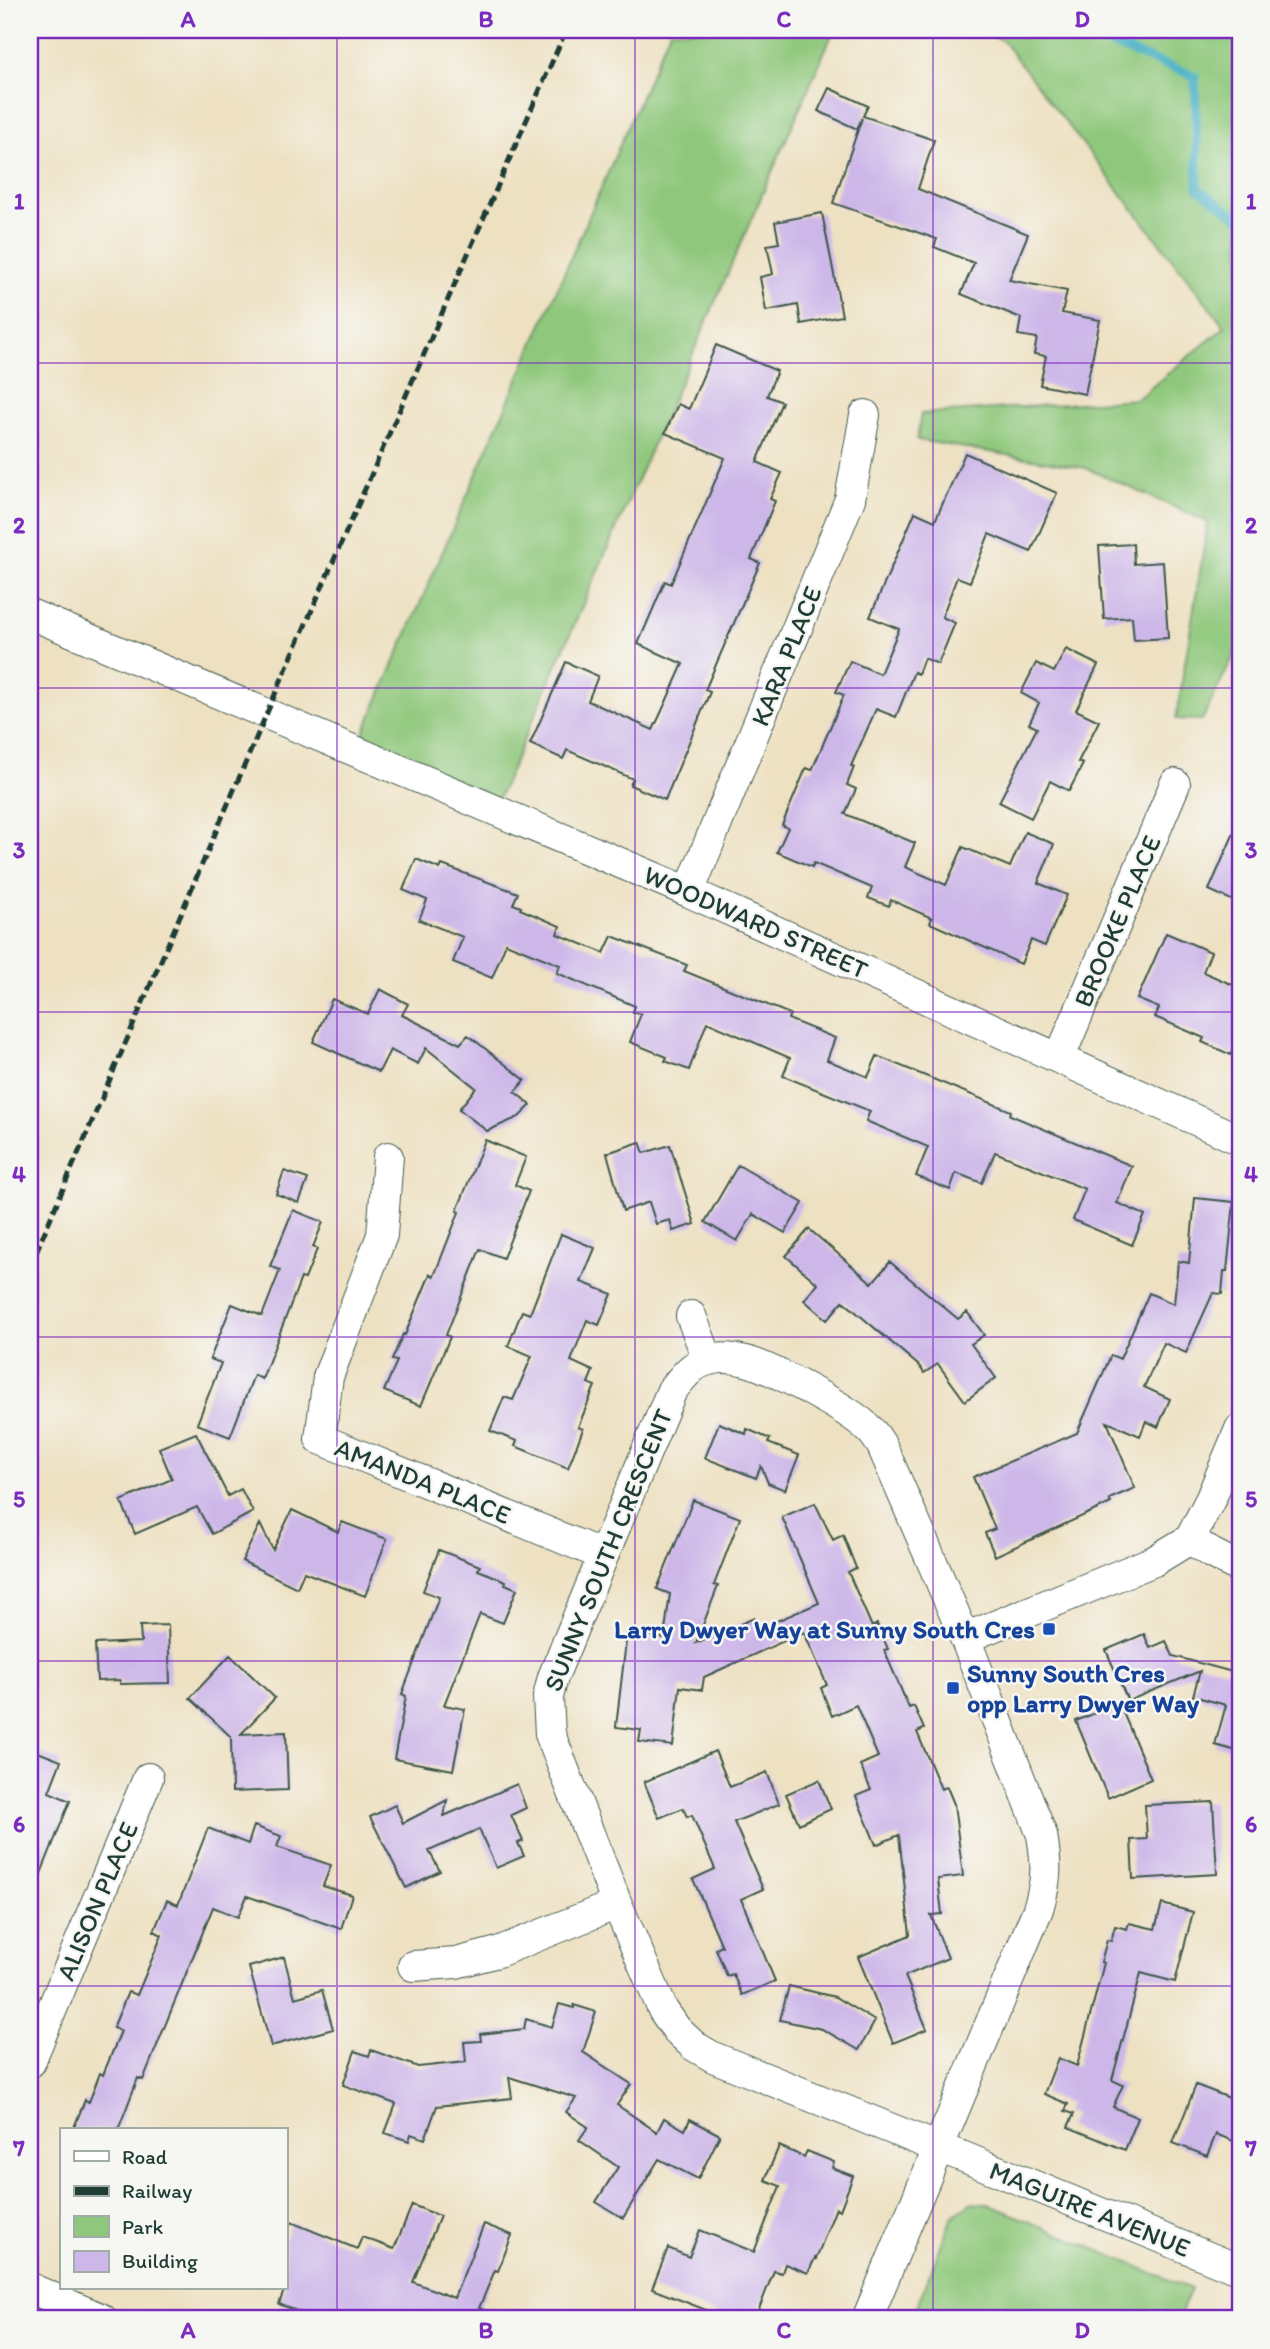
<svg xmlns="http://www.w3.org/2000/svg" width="1270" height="2349" viewBox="0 0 1270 2349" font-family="Itim,sans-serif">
<rect width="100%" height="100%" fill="#f6f6f2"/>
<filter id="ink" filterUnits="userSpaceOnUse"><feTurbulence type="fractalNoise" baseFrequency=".0143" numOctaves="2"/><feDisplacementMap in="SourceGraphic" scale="14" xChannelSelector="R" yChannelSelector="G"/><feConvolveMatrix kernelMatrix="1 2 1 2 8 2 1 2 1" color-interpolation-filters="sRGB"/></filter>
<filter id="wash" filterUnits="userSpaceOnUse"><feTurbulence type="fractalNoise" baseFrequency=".00686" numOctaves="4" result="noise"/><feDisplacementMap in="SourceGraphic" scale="28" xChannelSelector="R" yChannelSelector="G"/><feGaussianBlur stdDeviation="1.57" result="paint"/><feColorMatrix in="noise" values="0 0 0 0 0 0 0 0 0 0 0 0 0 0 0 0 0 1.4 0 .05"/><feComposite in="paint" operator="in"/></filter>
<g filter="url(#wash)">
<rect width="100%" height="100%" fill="#eee1c2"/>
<path fill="#8fc87c" stroke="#578258" stroke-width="2" d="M670 30H834L498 799 362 737Z
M976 30H1240V643L1202 720 1176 719 1208 522 1086 468 917 440 921 414 1137 399 1225 327 1002 40Z
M970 2203 988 2204 1191 2289 1178 2319H912L952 2217Z"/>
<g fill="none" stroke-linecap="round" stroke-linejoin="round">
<path stroke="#46b0c5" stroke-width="9" d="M1102 30 1097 39 1195 76 1198 188 1240 219"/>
</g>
<g id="blocks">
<path fill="#cdb7e9" d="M829 88 868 106 863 116 934 140 918 189 1028 234 1009 280 1067 291 1062 313 1100 320 1085 394 1040 385 1046 356 1034 354 1037 338 1018 335 1021 318 961 294 974 263 934 247 937 239 833 203 862 118 857 129 818 111Z
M822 213 842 316 801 324 798 305 766 311 760 277 773 274 767 245 779 243 775 222Z
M716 345 777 371 767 396 782 402 757 462 782 473 770 499 775 501 751 559 760 563 705 690 710 692 665 800 630 785 633 779 567 750 563 759 530 744 566 662 598 676 588 701 653 730 661 713 683 664 638 644 665 581 671 584 725 458 665 433 678 404 689 409Z
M965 453 1057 493 1031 552 989 534 970 582 957 577 942 617 955 623 938 664 924 658 918 674 914 672 896 717 876 709 851 766 854 767 847 785 856 789 845 814 915 843 905 867 946 885 963 847 1010 867 1025 832 1054 844 1038 883 1067 895 1045 946 1031 940 1021 964 930 923 932 918 891 900 889 906 868 898 872 888 814 863 812 867 777 852 788 828 782 825 806 768 812 770 844 695 836 692 850 661 880 674 899 629 870 617 915 512 935 521Z
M1133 544 1134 564 1163 562 1168 638 1134 640 1132 617 1104 619 1099 546Z
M1066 649 1098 665 1076 710 1099 721 1078 762 1083 764 1069 791 1050 781 1031 818 999 802 1037 728 1029 724 1039 703 1021 693 1036 663 1054 672Z
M1240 819V904L1209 890Z
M416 859 440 869 442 865 518 893 513 904 521 907 520 909 560 926 557 934 604 953 612 936 687 965 684 971 790 1014 788 1019 835 1038 827 1060 868 1077 877 1056 1011 1111 1010 1115 1132 1166 1117 1203 1145 1215 1132 1245 1073 1220 1085 1189 995 1152 982 1183 956 1173 950 1190 916 1176 928 1147 866 1121 870 1111 783 1076 790 1058 707 1022 689 1070 665 1061 667 1057 630 1042 641 1014 633 1012 635 1006 557 973 560 965 506 943 492 978 453 962 463 937 419 920 427 900 403 890Z
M1166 933 1211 952 1203 972 1240 988V1052L1233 1049 1231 1055 1202 1042 1204 1038 1155 1017 1159 1008 1137 999Z
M380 989 408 1004 402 1015 460 1044 468 1035 525 1080 515 1092 531 1105 519 1117 487 1131 459 1109 476 1088 426 1048 418 1064 390 1050 379 1072 313 1042 332 999 368 1014Z
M485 1140 526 1157 515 1185 529 1191 503 1258 480 1249 446 1335 450 1337 421 1406 384 1391 397 1361 392 1360 403 1334 405 1335 430 1274 434 1276 459 1212 457 1211Z
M640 1142 644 1153 670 1145 695 1224 673 1231 670 1220 656 1224 649 1202 623 1211 607 1153Z
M738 1165 803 1203 785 1233 753 1214 737 1241 705 1222Z
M284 1171 308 1179 299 1203 276 1194Z
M1195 1198 1234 1202 1227 1271H1224L1222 1294 1213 1293 1186 1353 1164 1343 1144 1387 1170 1399 1158 1427 1146 1421 1140 1436 1107 1422 1135 1488 1109 1499 1111 1503 995 1556 985 1533 995 1529 973 1477 1077 1433 1111 1355 1120 1359 1149 1293 1174 1304 1178 1261 1189 1263Z
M293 1210 323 1222 313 1247 317 1249 305 1279 301 1278 262 1379 254 1375 230 1437 197 1424 221 1363 210 1359 232 1304 262 1316 280 1270 270 1266Z
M809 1229 872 1283 890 1262 958 1319 967 1312 984 1335 971 1344 996 1378 965 1401 938 1364 924 1373 919 1366 843 1301 827 1320 804 1300 818 1284 786 1256Z
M561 1234 595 1248 581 1282 612 1294 599 1325 587 1320 571 1361 593 1371 588 1383 595 1386 578 1427 583 1429 568 1468 515 1446 517 1441 490 1431 504 1397 513 1400 532 1356 508 1346 522 1311 530 1314Z
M719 1423 746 1434 747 1429 770 1439 768 1443 799 1455 785 1490 768 1483 761 1466 756 1478 705 1458Z
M196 1433 228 1496 241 1489 253 1512 212 1534 197 1507 135 1534 121 1501 172 1479 159 1448Z
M693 1500 740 1518 714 1585 718 1586 696 1643 754 1618 758 1629 819 1603 782 1517 815 1503 833 1540 843 1535 856 1568 848 1572 872 1627 877 1624 888 1649 884 1650 909 1708 914 1706 924 1729 917 1732 941 1789 947 1787 954 1804 963 1876 938 1879 942 1914 931 1915 948 1958 905 1976 927 2029 893 2043 858 1957 910 1935 899 1835 876 1845 856 1796 871 1790 860 1765 878 1757 856 1705 832 1716 821 1688 827 1685 804 1632 704 1677 702 1690 680 1687 673 1746 639 1742 641 1730 616 1727 627 1633 664 1638 670 1594 657 1589Z
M292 1510 338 1532 342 1522 387 1539 365 1596 304 1572 297 1588 242 1561 260 1524 273 1550Z
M439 1550 480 1566 478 1570 506 1581 505 1584 517 1589 503 1623 480 1614 444 1705 465 1709 453 1770 394 1759 406 1696 402 1694 439 1597 423 1591Z
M168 1625 170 1683 120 1684V1680L97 1681 95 1644 141 1642 140 1626Z
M1144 1634 1150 1648 1166 1641 1173 1656 1240 1674V1752L1215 1745 1226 1705 1193 1696 1200 1671 1128 1701 1106 1650Z
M230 1655 275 1698 241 1734 286 1732 288 1790 232 1792 231 1737 190 1698Z
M1119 1703 1151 1779 1108 1798 1076 1721Z
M30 1749 61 1761 49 1792 70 1801 30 1901Z
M715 1751 730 1787 767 1772 779 1804 734 1822 763 1889 741 1899 775 1981 742 1995 733 1974 727 1976 716 1949 722 1946 693 1879 715 1869 692 1815 687 1817 683 1808 659 1818 644 1782Z
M819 1780 831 1809 799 1824 786 1794Z
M517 1784 526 1808 511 1815 523 1841 518 1843 524 1856 496 1868 479 1829 429 1851 440 1871 406 1888 370 1817 395 1805 403 1823 447 1800 444 1816Z
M1213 1802 1217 1874 1133 1879 1131 1840 1147 1839 1145 1805Z
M254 1826 281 1836 277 1847 331 1865 323 1886 352 1895 341 1929 247 1896 238 1917 213 1907 143 2080 138 2078 118 2130H73L85 2100 89 2102 100 2073 103 2075 121 2031 113 2028 128 1992 137 1995 162 1935 154 1931 167 1900 178 1905 208 1828 248 1844Z
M1162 1904 1193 1912 1175 1982 1141 1973 1112 2080 1123 2085 1113 2107 1138 2118 1125 2150 1068 2127 1074 2114 1065 2111 1068 2104 1044 2094 1058 2058 1077 2066 1104 1963 1101 1962 1107 1940 1111 1941 1115 1926 1127 1929 1129 1923 1155 1929Z
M284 1957 295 1998 322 1990 333 2029 271 2046 249 1967Z
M789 1986 835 1997 875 2021 859 2050 822 2029 780 2020Z
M559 2004 574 2008V2005L596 2012 583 2052 631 2084 617 2105 657 2132 664 2118 685 2130 690 2119 720 2135 698 2179 659 2159 623 2218 596 2202 618 2167 579 2140 588 2127 566 2112 576 2098 509 2077 512 2098 437 2106 425 2139 411 2134 409 2141 385 2133 396 2104 343 2085 355 2051 369 2056 371 2050 418 2067 466 2062 464 2042 481 2041 480 2034 524 2029 526 2019 552 2027Z
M1196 2085 1240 2102V2144L1216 2134 1207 2156 1173 2143Z
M779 2146 804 2157 807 2151 834 2162 832 2168 853 2176 840 2210 836 2208 816 2259 815 2258 808 2273 785 2264 782 2273 774 2271 755 2319H729L652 2289 668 2248 689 2257 700 2230 754 2252 780 2186 765 2180Z
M412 2205 440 2216 413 2282 454 2298 484 2224 512 2235 498 2271 495 2270 479 2308 504 2319H317L279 2304 285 2288V2236L291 2222 357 2249 362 2237 394 2249Z"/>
</g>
</g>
<g filter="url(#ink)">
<use href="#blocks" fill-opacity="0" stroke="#3e5649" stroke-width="2"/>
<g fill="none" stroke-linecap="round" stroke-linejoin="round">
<g stroke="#3e5649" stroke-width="32">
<path id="minor" d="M30 614 689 892 1240 1140
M689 892 850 499 865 415
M1060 1057 1175 784
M388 1157 382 1235 328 1377 320 1439 603 1555
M691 1316 708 1360
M1190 1539 1211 1553 1240 1568
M965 1638 1154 1561 1190 1539 1211 1498 1240 1429
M413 1966 456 1963 498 1952 617 1904
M30 2062 148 1778
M30 2288 102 2319
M867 2319 1038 1909C1047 1880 1047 1865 1042 1835L965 1638 882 1446C878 1440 874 1433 869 1429 851 1410 772 1368 746 1361 735 1358 720 1357 709 1360 691 1364 683 1378 672 1390L553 1677 548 1697 550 1734 617 1904 663 2010 677 2030 694 2046 713 2057 939 2148 959 2155 1240 2270"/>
</g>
<use href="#minor" stroke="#fff" stroke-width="30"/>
<path stroke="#1f3d34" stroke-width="5" stroke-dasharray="10 5" stroke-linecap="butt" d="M30 1266 266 715 566 30"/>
</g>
</g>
<path fill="none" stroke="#7b2cbf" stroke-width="2" stroke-opacity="0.55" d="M337 30V2319M635 30V2319M933 30V2319M30 363H1240M30 688H1240M30 1012H1240M30 1337H1240M30 1661H1240M30 1986H1240"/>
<g fill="#1a4fb4" stroke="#f6f6f2" stroke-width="2.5">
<rect x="1042" y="1622" width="14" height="14" rx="3.5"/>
<rect x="946" y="1681" width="14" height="14" rx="3.5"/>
</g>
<g text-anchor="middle" stroke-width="5" stroke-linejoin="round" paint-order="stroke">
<g font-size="26" fill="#1f3d34" stroke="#f6f6f2">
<text transform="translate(786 656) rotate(-68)" y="9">KARA PLACE</text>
<text transform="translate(1117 921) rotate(-67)" y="9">BROOKE PLACE</text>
<text transform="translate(756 922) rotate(24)" y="9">WOODWARD STREET</text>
<text transform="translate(423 1481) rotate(22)" y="9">AMANDA PLACE</text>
<text transform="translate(608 1550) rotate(-68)" y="9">SUNNY SOUTH CRESCENT</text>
<text transform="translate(97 1901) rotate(-67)" y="9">ALISON PLACE</text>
<text transform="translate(1090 2209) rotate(22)" y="9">MAGUIRE AVENUE</text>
</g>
<g font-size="26" font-weight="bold" fill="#164399" stroke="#f6f6f2" text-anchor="end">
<text x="1035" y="1638">Larry Dwyer Way at Sunny South Cres</text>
<text x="967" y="1682" text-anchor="start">Sunny South Cres<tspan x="967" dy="30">opp Larry Dwyer Way</tspan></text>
</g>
</g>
<rect width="1270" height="2349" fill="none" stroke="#f6f6f2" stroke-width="77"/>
<rect x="60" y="2128" width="228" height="161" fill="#f6f6f2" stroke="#a0aca6" stroke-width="2"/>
<rect x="74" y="2151" width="35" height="10" fill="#ffffff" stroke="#a0aca6" stroke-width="2"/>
<text x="122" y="2164" font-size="21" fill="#1f3d34">Road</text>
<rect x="74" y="2186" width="35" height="10" fill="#1f3d34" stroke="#a0aca6" stroke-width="2"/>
<text x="122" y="2198" font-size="21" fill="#1f3d34">Railway</text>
<rect x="74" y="2216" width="35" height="21" fill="#8fc87c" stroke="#a0aca6" stroke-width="2"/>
<text x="122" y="2234" font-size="21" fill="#1f3d34">Park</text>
<rect x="74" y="2251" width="35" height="21" fill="#cdb7e9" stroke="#a0aca6" stroke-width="2"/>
<text x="122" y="2268" font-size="21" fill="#1f3d34">Building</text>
<rect x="38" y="38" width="1194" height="2272" fill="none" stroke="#7b2cbf" stroke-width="2.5"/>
<g font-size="23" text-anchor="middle" font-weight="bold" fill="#7b2cbf">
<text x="188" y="27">A</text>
<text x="486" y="27">B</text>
<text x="784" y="27">C</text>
<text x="1082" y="27">D</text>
<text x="19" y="209">1</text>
<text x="1251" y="209">1</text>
<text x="19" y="533">2</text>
<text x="1251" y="533">2</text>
<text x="19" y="858">3</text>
<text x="1251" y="858">3</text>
<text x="19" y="1182">4</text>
<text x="1251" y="1182">4</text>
<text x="19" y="1507">5</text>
<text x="1251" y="1507">5</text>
<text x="19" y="1832">6</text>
<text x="1251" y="1832">6</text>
<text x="19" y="2156">7</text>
<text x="1251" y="2156">7</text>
<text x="188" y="2338">A</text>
<text x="486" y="2338">B</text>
<text x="784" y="2338">C</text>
<text x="1082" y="2338">D</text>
</g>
</svg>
